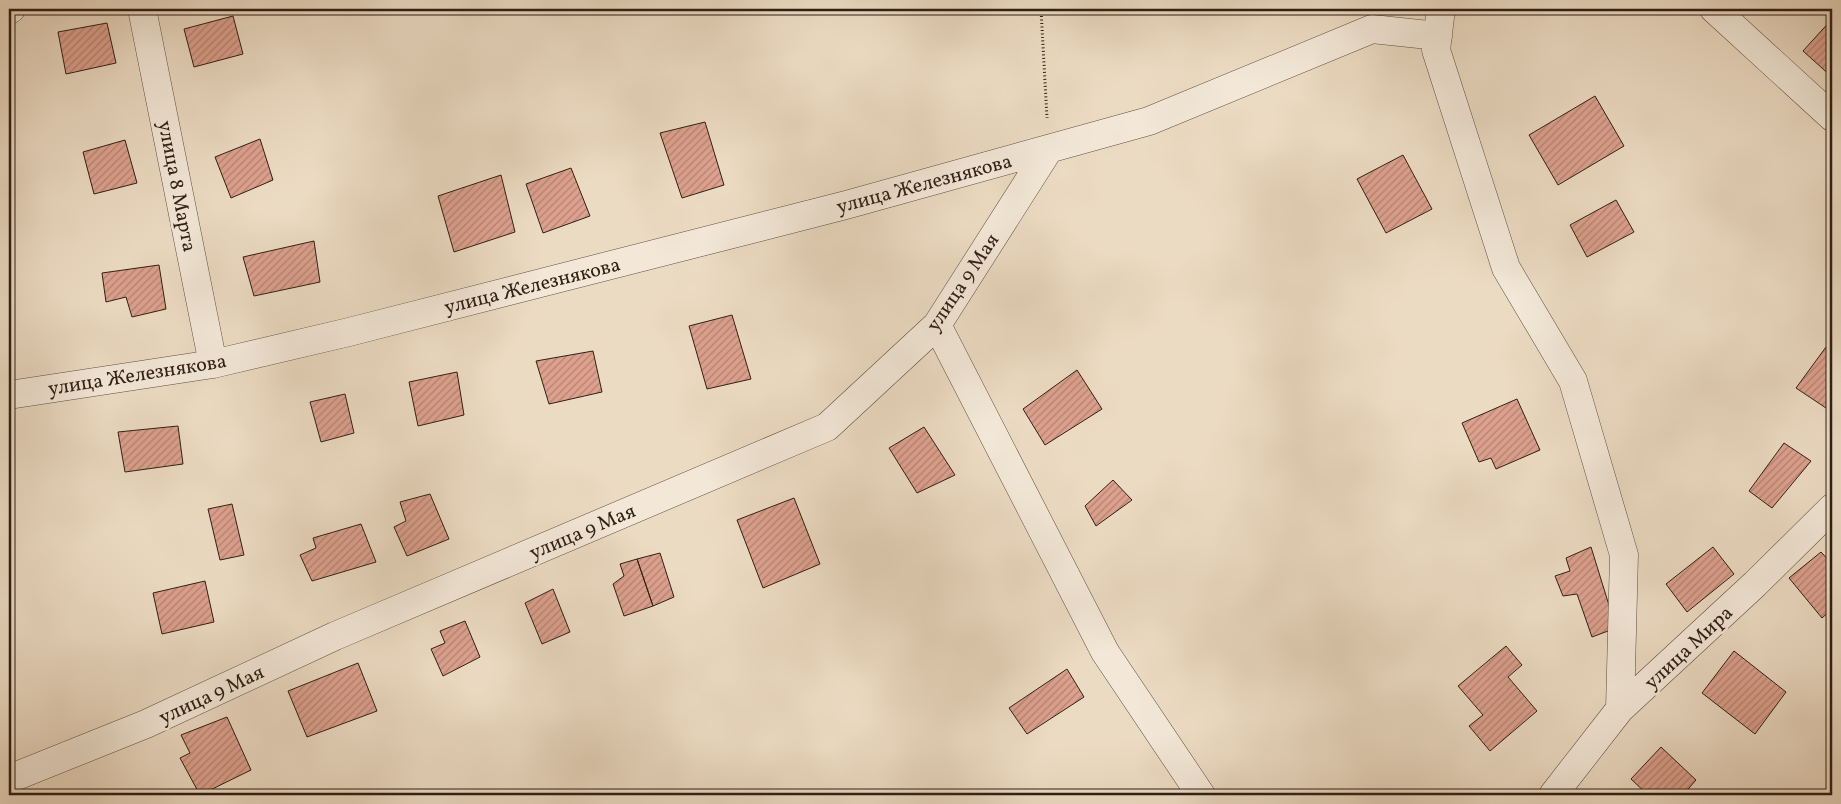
<svg xmlns="http://www.w3.org/2000/svg" width="1841" height="804" viewBox="0 0 1841 804" font-family="Vollkorn,serif">
<defs>
<pattern id="building-hatch" width="6" height="6" patternUnits="userSpaceOnUse" patternTransform="scale(1.25)"><rect width="6" height="6" fill="#dda18e"/><path d="M-1 1l2-2M0 6l6-6M5 7l2-2" fill="none" stroke="#b48373"/></pattern>
</defs>
<rect width="100%" height="100%" fill="#ecdbc3"/>
<filter id="stains"><feTurbulence type="fractalNoise" baseFrequency=".004" numOctaves="4"/><feColorMatrix values="0 0 0 0 .2 0 0 0 0 .09 0 0 0 0 .02 0 0 0 .5 -.17"/></filter>
<radialGradient id="worn" r=".72"><stop offset=".6" stop-color="#630" stop-opacity="0"/><stop offset="1" stop-color="#630" stop-opacity=".3"/></radialGradient>
<path fill="url(#building-hatch)" stroke="#2f1f14" d="M233 16 243 54 194 67 184 29Z
M1832 19V77L1803 51Z
M107 23 116 63 66 74 58 32Z
M1595 96 1624 146 1558 185 1529 135Z
M705 122 724 185 682 198 660 133Z
M260 139 273 180 231 198 215 157Z
M125 140 137 183 94 194 83 152Z
M1403 155 1432 209 1386 233 1357 179Z
M571 168 590 216 543 233 526 184Z
M501 175 515 232 454 252 438 196Z
M1616 200 1634 232 1587 257 1570 225Z
M314 241 320 282 254 296 243 257Z
M159 265 166 309 132 317 126 297 106 302 102 273Z
M732 315 751 379 707 389 689 326Z
M1826 347 1832 350V412L1796 388Z
M593 351 602 392 549 404 536 361Z
M1077 370 1102 409 1045 445 1023 409Z
M457 372 464 415 418 426 409 382Z
M345 394 354 433 321 442 310 402Z
M1517 399 1540 450 1496 469 1491 458 1479 462 1462 423Z
M178 426 183 464 125 472 118 432Z
M924 427 955 475 917 493 889 448Z
M1784 443 1811 461 1772 508 1749 491Z
M1113 480 1132 500 1096 526 1085 506Z
M430 494 449 539 407 556 394 527 406 521 400 502Z
M794 498 820 564 763 588 737 520Z
M232 504 244 555 220 560 208 509Z
M361 524 376 562 312 581 300 555 316 548 313 538Z
M1591 547 1616 628 1592 637 1577 594 1563 596 1555 576 1570 571 1566 558Z
M1713 547 1734 574 1687 612 1666 584Z
M1821 552 1832 564V609L1822 618 1789 578Z
M660 553 674 597 653 606 637 559Z
M637 559 653 606 624 616 613 584 624 576 620 564Z
M205 581 214 622 162 634 153 593Z
M553 589 570 632 542 644 525 603Z
M465 621 480 657 443 676 431 649 445 643 440 631Z
M1506 646 1522 665 1508 677 1537 711 1490 751 1469 726 1483 715 1458 686Z
M1734 651 1786 692 1755 734 1702 693Z
M358 663 377 711 307 737 288 691Z
M1067 669 1084 697 1027 734 1009 708Z
M227 717 251 770 200 795 180 758 190 753 181 735Z
M1661 747 1696 780 1683 795H1648L1631 779Z"/>
<g fill="none" stroke-linecap="round" stroke-linejoin="round">
<g stroke="#5e4e40" stroke-width="29">
<path id="minor" d="M9 9H11
M142 9 213 364
M1441 9 1436 50 1506 268 1573 381 1624 555 1620 709
M1714 9 1832 117
M937 325 1105 652 1201 795
M9 395 213 364 349 332 846 205 1149 121 1372 29 1438 36
M9 779 146 724 335 636 827 427 937 325 1049 149
M1553 795 1620 709 1755 584 1832 508"/>
</g>
<path stroke="#2f1f14" stroke-width="3" stroke-dasharray="1 2.5" stroke-linecap="butt" d="M1041 9 1047 118"/>
<use href="#minor" stroke="#f3e8d8" stroke-width="28"/>
</g>
<g text-anchor="middle" stroke-width="5" stroke-linejoin="round" paint-order="stroke">
<g font-size="20" fill="#2f1f14" stroke="#f3e8d8">
<text transform="translate(924 183) rotate(-15)" y="7">улица Железнякова</text>
<text transform="translate(178 186) rotate(79)" y="7">улица 8 Марта</text>
<text transform="translate(962 282) rotate(-56)" y="7">улица 9 Мая</text>
<text transform="translate(532 285) rotate(-14)" y="7">улица Железнякова</text>
<text transform="translate(137 374) rotate(-9)" y="7">улица Железнякова</text>
<text transform="translate(582 531) rotate(-23)" y="7">улица 9 Мая</text>
<text transform="translate(1688 647) rotate(-43)" y="7">улица Мира</text>
<text transform="translate(211 694) rotate(-25)" y="7">улица 9 Мая</text>
</g>
</g>
<rect width="1841" height="804" fill="none" stroke="#ecdbc3" stroke-width="30"/>
<rect x="10" y="10" width="1821" height="784" fill="none" stroke="#2f1f14" stroke-width="2.5"/>
<rect x="15" y="15" width="1811" height="774" fill="none" stroke="#2f1f14"/>
<rect width="100%" height="100%" filter="url(#stains)"/>
<rect width="100%" height="100%" fill="url(#worn)"/>
</svg>
